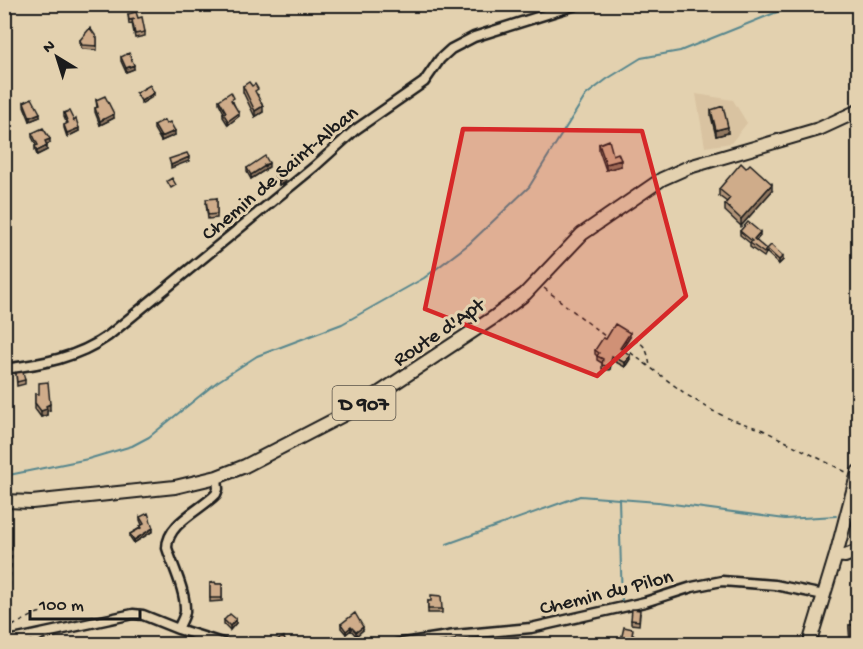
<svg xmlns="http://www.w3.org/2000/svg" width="863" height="649" viewBox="0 0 863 649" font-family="'Gochi Hand',sans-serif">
<rect width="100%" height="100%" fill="#e3d1af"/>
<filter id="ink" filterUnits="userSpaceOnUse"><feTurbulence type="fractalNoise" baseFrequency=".0167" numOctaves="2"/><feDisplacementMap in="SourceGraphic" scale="12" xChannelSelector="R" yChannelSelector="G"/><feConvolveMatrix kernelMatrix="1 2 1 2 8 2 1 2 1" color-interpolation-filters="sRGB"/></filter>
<g filter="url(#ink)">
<path fill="#d9c3a1" d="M696 94 733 100 747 123 731 143 705 147Z"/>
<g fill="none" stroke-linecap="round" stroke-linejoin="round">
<path stroke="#56868d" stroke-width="2" d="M4 476 88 459 132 446 149 437 217 382 257 356 342 324 424 278 469 244 529 187 586 95 607 79 641 58 680 51 797 4
M619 499 622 604
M447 544 580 496 658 502 785 519 836 516"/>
<g stroke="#1c1c1c" stroke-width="8">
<path id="lane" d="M30 644 42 636"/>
</g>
<g stroke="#1c1c1c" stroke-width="13">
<path id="street" d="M4 369C42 364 77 358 108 336L314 167 355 130 424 82 440 59 451 49 474 37 579 4
M178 629C180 624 184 618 185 612 186 591 173 567 167 548 167 523 201 510 216 494L218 489 217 477
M4 642 133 614 143 615 178 629 225 644
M397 644 455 635 531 628 645 602 692 587 722 581 775 585 824 595"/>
</g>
<g stroke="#1c1c1c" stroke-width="16">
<path id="secondary" d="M836 555 845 556 858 551
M809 644 836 555 858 472"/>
</g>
<g stroke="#1c1c1c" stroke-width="16">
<path id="primary" d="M4 501 32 502 175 487 217 477 245 466 355 409 493 318 525 294 582 234 662 179 689 167 819 129 858 111"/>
</g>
<path stroke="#1c1c1c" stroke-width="1.5" stroke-dasharray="4.5 4.5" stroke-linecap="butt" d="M544 288 606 337
M623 347 687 395 713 411 730 419 763 430 848 473
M626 348 636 341C647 345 648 355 650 366
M12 546 9 600 13 627
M4 630 38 613 73 606
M176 644 177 636"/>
<use href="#lane" stroke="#e3d1af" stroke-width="4"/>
<use href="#street" stroke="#e3d1af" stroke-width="8"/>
<use href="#secondary" stroke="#e3d1af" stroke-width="12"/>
<use href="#primary" stroke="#e3d1af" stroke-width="12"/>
</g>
<path fill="#b29477" stroke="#1c1c1c" stroke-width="1.5" d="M128 14 138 18 145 32V36L135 38 132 23 129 24Z
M97 38V50L82 49 80 44V40Z
M121 57 134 69 126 72 121 61Z
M243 86 258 95 257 96 263 112 255 117 243 92Z
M96 100 114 118 100 125 95 112V108L97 107Z
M219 100 234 102H233L239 116 228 125 223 117V113H224L219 103Z
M24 102 40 117 30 121 24 106Z
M711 110 728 133 716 136 711 116Z
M64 113 74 121 79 131 67 137 64 128V125L67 124 64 117Z
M166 124 175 135 161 141 154 129V125Z
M32 133 50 143 46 145 47 150 37 155 35 150V146L36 145 32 137Z
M599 144 613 155 621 166 606 170 599 150Z
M269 167 265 169V170L251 179 247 172V168Z
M275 173 285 182 279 185 275 177Z
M719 189 772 191 741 226 725 211V204L727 202 719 196Z
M217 198V218L208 219 206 203Z
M740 231 760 236 756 240 766 253 764 257 750 247V243L740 235Z
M767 249 783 260 779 264 767 253Z
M630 337 622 350 630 359 625 367 612 360 610 370 602 369V363L597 360V356L595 354V350L606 339Z
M16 373 25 380V384L17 386Z
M35 394 50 410 47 411V415L41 417 35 409Z
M140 517 153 531 134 543 130 537V534L140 528V526L142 525 140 520Z
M210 583 216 584H222V601L210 602Z
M428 601 442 609V613H428Z
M640 614 639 625 631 624V620Z
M224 620 236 623 230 630 224 624Z
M341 624 363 630 356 636 351 630 346 634 341 628Z
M849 625H858V645H850Z
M633 635 641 641 640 645 621 644V640Z"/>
<path fill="#917861" stroke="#1c1c1c" stroke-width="1.5" d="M134 65V69L126 72V68Z
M154 93V96L141 104V101Z
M263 106V112L255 117V111Z
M40 113V117L30 121V117Z
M239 113V116L228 125V121Z
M114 114V118L100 125V121Z
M728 127V133L716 136V130Z
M79 128V131L67 137V133Z
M175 131V135L161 141V137Z
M50 139V143L45 145V141Z
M47 146V150L37 155V151Z
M189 157V161L171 168V165Z
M621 160V166L606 170V164Z
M269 163V167L265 169V170L251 179V175Z
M285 178V182L279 185V181Z
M772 184V191L741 226V219Z
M760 232V236L754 243V239Z
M783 256V260L779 264V260Z
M630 333V337L620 352V348Z
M630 355V359L625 367V363Z
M50 404V410L47 411V415L41 417V411L46 406Z
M153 528V531L134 543V540Z
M236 619V623L230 630V626Z
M351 627V630L346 634V631Z
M363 627V630L356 636V632Z"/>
<path fill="#cfac8a" stroke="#1c1c1c" stroke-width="1.5" d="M136 12 138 18 142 17 145 32 135 34 132 20 135 19 129 20 128 14Z
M90 28 97 38V46L82 45 80 40Z
M129 53 134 65 126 68 121 57Z
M249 82 252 86 255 84 258 89 255 91 263 106 255 111 243 86Z
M150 85 154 93 141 101 136 93Z
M231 92 234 98 231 100 239 113 228 121 223 113 226 112 219 100Z
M105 96 114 114 100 121 95 108 98 107 96 100Z
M32 98 40 113 30 117 24 102Z
M723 106 728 127 716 130 711 110Z
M69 111 74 121 76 119 79 128 67 133 64 125 68 123 64 113Z
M164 120 166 124 170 122 175 131 161 137 154 125Z
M43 128 50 139 45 141 47 146 37 151 35 146 38 145 32 133Z
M609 140 613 155 618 153 621 160 606 164 599 144Z
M187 153 189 157 171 165 169 159Z
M265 156 269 163 264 165 265 166 251 175 247 168Z
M741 163 746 168 750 164 772 184 741 219 725 204 730 198 719 189Z
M280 170 285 178 279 181 275 173Z
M172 178 176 185 171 188 167 181Z
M217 198V214L208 215 206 199Z
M748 222 760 232 754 239 766 249 764 253 750 243 752 241 740 231Z
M771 245 783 256 779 260 767 249Z
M615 324 630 333 620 348 630 355 625 363 612 356 610 367 602 365 603 359 597 356 599 353 595 350 603 338 606 339Z
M23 372 25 380 17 382 16 373Z
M48 382 50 404 46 406 47 409 41 411 35 403V394H39V383Z
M148 513 153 528 134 540 130 534 141 528 140 526 144 524 140 517Z
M215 582 216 584H222V598H210V583Z
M431 595 441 596 442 609H428V601H431Z
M632 609 640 610 639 621 631 620Z
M355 613 363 627 356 632 351 627 346 631 341 624Z
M230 614 236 619 230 626 224 620Z
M849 625H858V641H850Z
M624 627 633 629 632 635 641 637 640 644 621 640Z
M284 637 286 644 278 645 276 640Z"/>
</g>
<path fill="#d62828" fill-opacity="0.2" stroke="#d62828" stroke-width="4.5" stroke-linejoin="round" d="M463 129 642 131 686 296 597 376 425 309Z"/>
<g text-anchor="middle" stroke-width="6" stroke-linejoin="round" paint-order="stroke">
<rect fill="#e3d1af" stroke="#585248" stroke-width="1.5" x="332.5" y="386" width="63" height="34" rx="4.5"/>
<g font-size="20" font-weight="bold" fill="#1c1c1c">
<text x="364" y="410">D 907</text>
</g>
<g font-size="21" fill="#1c1c1c" stroke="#e3d1af">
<text transform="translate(279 172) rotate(-40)" y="7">Chemin de Saint-Alban</text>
<text transform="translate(438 331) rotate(-34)" y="7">Route d'Apt</text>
<text transform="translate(606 591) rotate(-14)" y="7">Chemin du Pilon</text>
</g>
</g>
<rect width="863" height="649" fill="none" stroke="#e3d1af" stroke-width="24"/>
<rect x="12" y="12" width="839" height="625" fill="none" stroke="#1c1c1c" stroke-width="2" filter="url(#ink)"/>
<g transform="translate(57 57) rotate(322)" stroke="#e3d1af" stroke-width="4.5" paint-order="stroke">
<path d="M0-4.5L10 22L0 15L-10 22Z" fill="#1c1c1c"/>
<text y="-9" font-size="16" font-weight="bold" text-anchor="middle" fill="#1c1c1c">N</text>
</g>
<path d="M30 610v9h110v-9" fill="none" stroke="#1c1c1c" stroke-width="3"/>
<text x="39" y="610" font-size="18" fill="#1c1c1c" stroke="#e3d1af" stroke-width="4.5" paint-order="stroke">100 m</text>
</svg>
